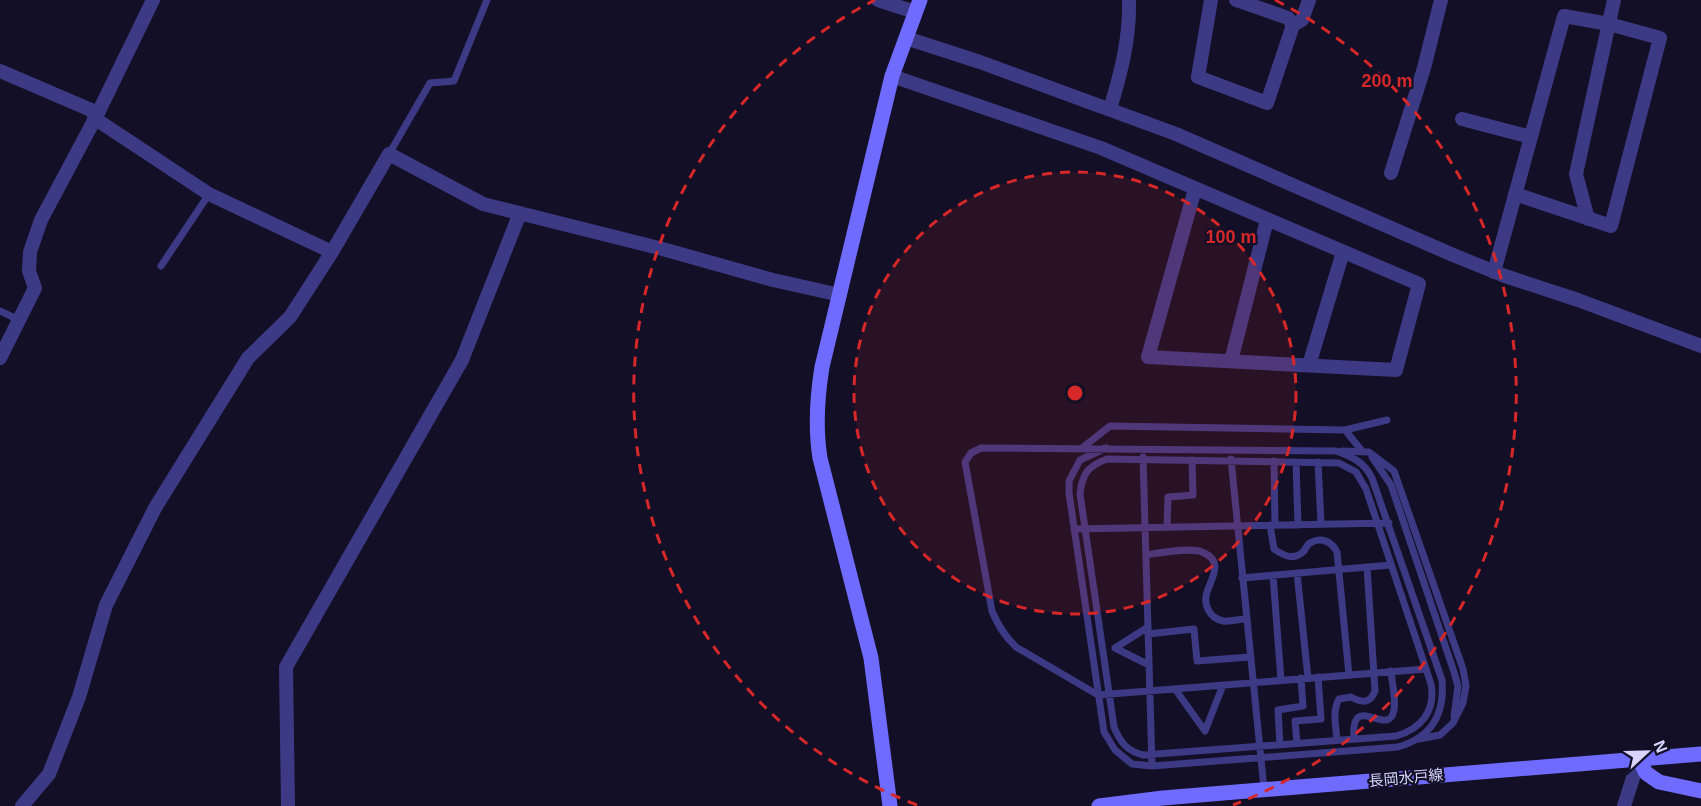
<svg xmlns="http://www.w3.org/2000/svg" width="1701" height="806" viewBox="0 0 1701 806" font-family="Helvetica,'Noto Sans JP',sans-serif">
<rect width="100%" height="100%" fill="#130f26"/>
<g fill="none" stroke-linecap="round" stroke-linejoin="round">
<path stroke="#3d3a85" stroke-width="7" d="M389 154 430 83 454 81 487 0
M161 266 209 194
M0 311 19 320
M1345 430 1387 420
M1082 448 1110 426 1345 430 1362 451
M1106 448 1080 460 1069 481V493L1104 732 1115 750 1132 764 1152 766 1398 747C1432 737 1445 714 1442 680L1372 478C1364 462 1353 457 1336 451L981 448 971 453 965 462 992 611C998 625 1004 636 1016 647L1098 695 1426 669
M1342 451 1369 452 1394 471 1463 669 1466 686 1463 703 1453 723 1440 735 1419 739
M1143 457 1152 766
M1372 457 1391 485 1454 672 1458 686 1454 717
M1107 459 1339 463 1356 472 1366 489 1431 684C1436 711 1421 729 1396 736L1143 755C1127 751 1120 742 1114 727L1080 494C1082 474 1088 466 1107 459Z
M1231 459 1264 789
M1274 461 1275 525
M1296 462 1298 525
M1318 462 1321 524
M1270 525 1274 549C1284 556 1294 561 1304 551 1306 548 1307 545 1310 543 1321 536 1332 542 1337 552L1349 675
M1167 527 1168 497 1193 495 1192 460
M1074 529 1389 523
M1146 555C1159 553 1190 547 1202 552 1225 561 1211 579 1207 592 1203 604 1209 618 1223 621 1230 622 1239 619 1246 619
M1297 573 1308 678
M1273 575 1281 680
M1242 578 1391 565
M1148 627 1115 648 1149 665
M1148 634 1194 629 1197 661 1250 657
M1175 689 1205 731 1223 685
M1354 739C1350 689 1389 740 1394 710 1396 698 1392 683 1391 671
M1337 740C1336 727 1332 711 1339 699L1351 697C1362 703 1370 704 1375 691L1367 567
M1297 743 1295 721 1321 719 1318 677
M1280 745 1278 710 1303 706 1301 678"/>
<path stroke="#3d3a85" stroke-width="14" d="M878 0 915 12
M1211 0 1198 77 1267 103 1293 25 1302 20 1309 0
M1236 0 1288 18 1293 25
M906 38 980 62 1176 134 1453 255 1505 276 1578 300 1701 346
M0 71 98 113
M892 76 1101 148 1419 284 1396 370 1148 357 1195 189
M1110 109C1121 73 1130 38 1129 0
M94 118 209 194 332 252
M1462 119 1531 137
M1391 173 1424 68 1441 0
M1588 219 1576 174 1614 0
M1494 272 1564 16 1609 24 1660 38 1611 226 1515 194
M0 358 35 288 29 271 30 252 41 220 98 113 153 0
M1231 361 1267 220
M1309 365 1343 252
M22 806 49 774 79 697 106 605 155 508 248 358 290 317 332 252 389 154 483 204 659 248 773 280 840 295
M288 806 286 667 462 360 520 213
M1624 806 1639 759"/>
<path stroke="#6f6bff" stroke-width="15" d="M1639 759 1646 773 1659 782 1701 791
M890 806 871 658 820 458C815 427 817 398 822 367L892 76 920 0
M1099 806 1163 798 1701 754"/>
</g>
<circle cx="1075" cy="393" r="221" fill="#d62828" fill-opacity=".12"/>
<g fill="none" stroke="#d62828" stroke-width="3" stroke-dasharray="10 8">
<circle cx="1075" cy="393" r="221"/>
<path d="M917 805A441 441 0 0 1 875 0M1275 0A441 441 0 0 1 1233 805"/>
</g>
<g text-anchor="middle" stroke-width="4.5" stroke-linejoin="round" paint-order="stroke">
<g font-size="15" fill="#d9d4ff" stroke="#130f26">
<text transform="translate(1406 778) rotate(-5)" y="5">長岡水戸線</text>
</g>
</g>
<circle cx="1075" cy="393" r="9" fill="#d62828" stroke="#130f26" stroke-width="3"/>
<g font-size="18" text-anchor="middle" font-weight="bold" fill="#d62828" stroke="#130f26" stroke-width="4.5" stroke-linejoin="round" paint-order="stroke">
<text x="1387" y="87">200 m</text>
<text x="1231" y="243">100 m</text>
</g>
<g transform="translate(1647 752) rotate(68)" stroke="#130f26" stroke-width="4.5" paint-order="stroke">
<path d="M0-4.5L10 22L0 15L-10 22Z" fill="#d9d4ff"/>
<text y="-9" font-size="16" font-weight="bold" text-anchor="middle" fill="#d9d4ff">N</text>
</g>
</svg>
